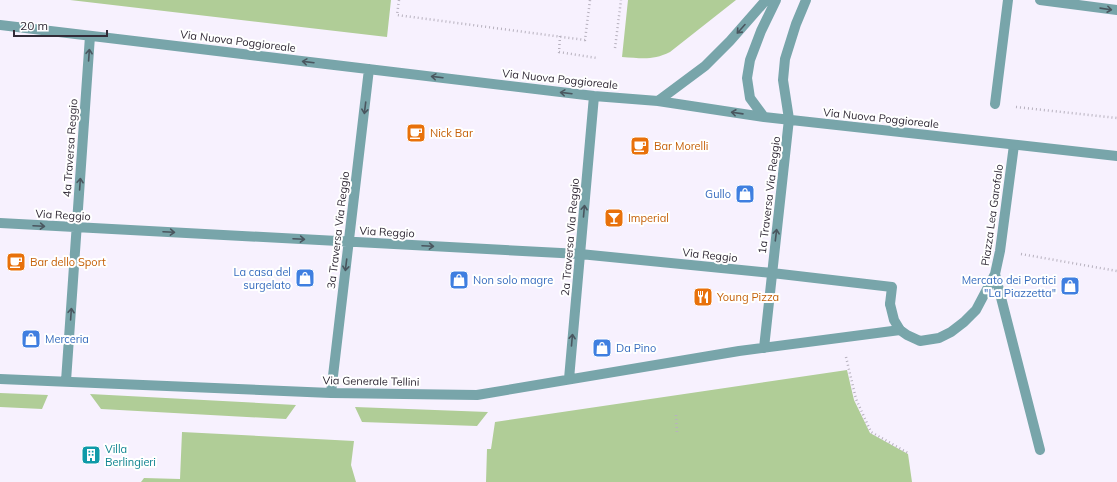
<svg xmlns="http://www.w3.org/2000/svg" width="1117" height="482" viewBox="0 0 1117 482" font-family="Mulish,sans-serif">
<rect width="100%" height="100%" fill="#f7f1fe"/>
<path fill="#b0cd97" d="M70 0H391L387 37Z
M628 0H736L670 52C652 61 641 58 622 57Z
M847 370 854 400 870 433 908 454 912 482H486L487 449H491L495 422Z
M0 393 48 395 42 409 0 407Z
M90 394 296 405 286 419 101 409Z
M355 407 488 412 477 426 362 422Z
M182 432 354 441 351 465 356 482H141L144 478 180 479Z"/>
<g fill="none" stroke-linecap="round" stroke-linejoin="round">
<path stroke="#b7b1be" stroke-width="2.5" stroke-dasharray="1 3" stroke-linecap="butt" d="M399 0 397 15 585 40 590 0
M560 36 559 52 597 58
M615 48 621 0
M1016 107 1117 118
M1021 254 1117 271
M846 357 856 399 871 432 908 453
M676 415 677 433"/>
<path stroke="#78a5aa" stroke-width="10" d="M995 104 1008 0
M995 274 1040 450
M890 304 894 320 900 330 907 335 920 341 939 338 951 332 964 322 976 310 995 274 1000 251 1014 145"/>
<path stroke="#78a5aa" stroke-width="10" d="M1040 0 1117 10
M0 25 594 96 658 101 764 117 1117 156
M658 101 705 66 730 41 766 0
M764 117 750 98 747 78 750 60 761 31 776 0
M0 223 580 254 772 273 892 287 890 304
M764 348 789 119 783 80 785 59 796 24 806 0
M0 379 331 393 477 395 739 351 900 330
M569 379 594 96
M66 381 90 36
M331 393 369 69"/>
</g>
<defs><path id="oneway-shaft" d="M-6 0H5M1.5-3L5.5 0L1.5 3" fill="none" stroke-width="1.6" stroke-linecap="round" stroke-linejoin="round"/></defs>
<g stroke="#4a565f">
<use href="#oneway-shaft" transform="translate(1106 9) rotate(8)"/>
<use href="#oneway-shaft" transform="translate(741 29) rotate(132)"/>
<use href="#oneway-shaft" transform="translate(89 55) rotate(-86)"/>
<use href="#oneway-shaft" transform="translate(308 62) rotate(-173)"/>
<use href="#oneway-shaft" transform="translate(437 77) rotate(-173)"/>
<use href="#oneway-shaft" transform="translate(566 93) rotate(-173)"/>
<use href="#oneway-shaft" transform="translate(365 108) rotate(97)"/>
<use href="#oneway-shaft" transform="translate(737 113) rotate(-172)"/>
<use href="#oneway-shaft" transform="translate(80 184) rotate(-86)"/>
<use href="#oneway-shaft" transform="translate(584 211) rotate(-85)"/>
<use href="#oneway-shaft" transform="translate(39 226) rotate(3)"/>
<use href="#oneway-shaft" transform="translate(169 232) rotate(3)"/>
<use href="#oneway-shaft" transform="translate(776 235) rotate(-83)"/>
<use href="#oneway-shaft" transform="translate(299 239) rotate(3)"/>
<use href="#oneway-shaft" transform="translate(428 246) rotate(3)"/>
<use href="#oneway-shaft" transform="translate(346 265) rotate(97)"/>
<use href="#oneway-shaft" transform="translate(71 314) rotate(-86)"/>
<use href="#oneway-shaft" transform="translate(572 340) rotate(-85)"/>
</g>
<defs>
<g id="cafe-square" transform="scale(1)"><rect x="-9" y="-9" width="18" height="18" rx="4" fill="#e8710a" stroke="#fff"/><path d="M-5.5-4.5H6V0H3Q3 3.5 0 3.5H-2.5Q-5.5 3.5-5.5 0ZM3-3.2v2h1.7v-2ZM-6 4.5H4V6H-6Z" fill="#fff"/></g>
<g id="shop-square" transform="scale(1)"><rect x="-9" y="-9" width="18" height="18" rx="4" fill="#3f7fe0" stroke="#fff"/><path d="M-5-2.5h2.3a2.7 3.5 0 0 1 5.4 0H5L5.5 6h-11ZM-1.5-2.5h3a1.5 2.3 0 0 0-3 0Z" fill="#fff"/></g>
<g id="bar-square" transform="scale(1)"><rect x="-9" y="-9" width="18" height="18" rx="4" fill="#e8710a" stroke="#fff"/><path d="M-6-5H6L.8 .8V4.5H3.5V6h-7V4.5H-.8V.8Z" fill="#fff"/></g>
<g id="restaurant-square" transform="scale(1)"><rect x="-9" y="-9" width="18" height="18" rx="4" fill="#e8710a" stroke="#fff"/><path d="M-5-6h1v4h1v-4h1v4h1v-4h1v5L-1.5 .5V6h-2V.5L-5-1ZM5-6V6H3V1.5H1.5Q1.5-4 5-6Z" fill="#fff"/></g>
<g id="building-square" transform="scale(1)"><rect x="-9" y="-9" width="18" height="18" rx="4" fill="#0f9aa8" stroke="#fff"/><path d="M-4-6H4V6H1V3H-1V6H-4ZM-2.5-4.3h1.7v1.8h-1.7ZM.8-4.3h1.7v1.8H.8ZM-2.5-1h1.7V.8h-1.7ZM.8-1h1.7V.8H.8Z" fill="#fff"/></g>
</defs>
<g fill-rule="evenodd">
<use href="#cafe-square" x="416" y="133"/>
<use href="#cafe-square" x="640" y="146"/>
<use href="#shop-square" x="745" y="194"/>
<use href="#bar-square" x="614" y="218"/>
<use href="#cafe-square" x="16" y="262"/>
<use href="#shop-square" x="305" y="278"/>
<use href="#shop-square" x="459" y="280"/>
<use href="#shop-square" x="1070" y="286"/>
<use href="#restaurant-square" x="703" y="297"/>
<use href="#shop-square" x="31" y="339"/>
<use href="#shop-square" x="602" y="348"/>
<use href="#building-square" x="91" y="455"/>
</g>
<g text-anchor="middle" stroke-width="4" stroke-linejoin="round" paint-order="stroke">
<g font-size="11" fill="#322b37" stroke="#fff">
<text transform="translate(238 41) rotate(7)" y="4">Via Nuova Poggioreale</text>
<text transform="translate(560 79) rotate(6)" y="4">Via Nuova Poggioreale</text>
<text transform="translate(881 118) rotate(6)" y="4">Via Nuova Poggioreale</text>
<text transform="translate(70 148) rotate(-86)" y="4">4a Traversa Reggio</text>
<text transform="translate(769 195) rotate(-83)" y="4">1a Traversa Via Reggio</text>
<text transform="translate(63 215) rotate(3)" y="4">Via Reggio</text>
<text transform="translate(992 215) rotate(-82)" y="4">Piazza Lea Garofalo</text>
<text transform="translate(338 230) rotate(-83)" y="4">3a Traversa Via Reggio</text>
<text transform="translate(387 232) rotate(3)" y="4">Via Reggio</text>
<text transform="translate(570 237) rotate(-85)" y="4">2a Traversa Via Reggio</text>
<text transform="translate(710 255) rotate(6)" y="4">Via Reggio</text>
<text transform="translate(371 381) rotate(1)" y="4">Via Generale Tellini</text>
</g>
<g font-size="11" fill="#c56008" stroke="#fff" text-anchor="start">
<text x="430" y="137">Nick Bar</text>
<text x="654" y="150">Bar Morelli</text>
<text x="628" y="222">Imperial</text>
<text x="30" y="266">Bar dello Sport</text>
<text x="717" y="301">Young Pizza</text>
</g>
<g font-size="11" fill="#366cbe" stroke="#fff" text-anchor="end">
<text x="731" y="198">Gullo</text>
<text x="291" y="276">La casa del<tspan x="291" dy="13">surgelato</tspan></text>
<text x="473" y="284" text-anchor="start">Non solo magre</text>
<text x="1056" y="284">Mercato dei Portici<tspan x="1056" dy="13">"La Piazzetta"</tspan></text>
<text x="45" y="343" text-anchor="start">Merceria</text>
<text x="616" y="352" text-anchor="start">Da Pino</text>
</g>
<g font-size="11" fill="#0d838f" stroke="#fff" text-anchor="start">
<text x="105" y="453">Villa<tspan x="105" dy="13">Berlingieri</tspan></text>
</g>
</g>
<path d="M14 30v6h93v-6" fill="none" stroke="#322b37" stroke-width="2"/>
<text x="20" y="30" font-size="12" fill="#322b37" stroke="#ffffff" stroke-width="3" paint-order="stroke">20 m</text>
</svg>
